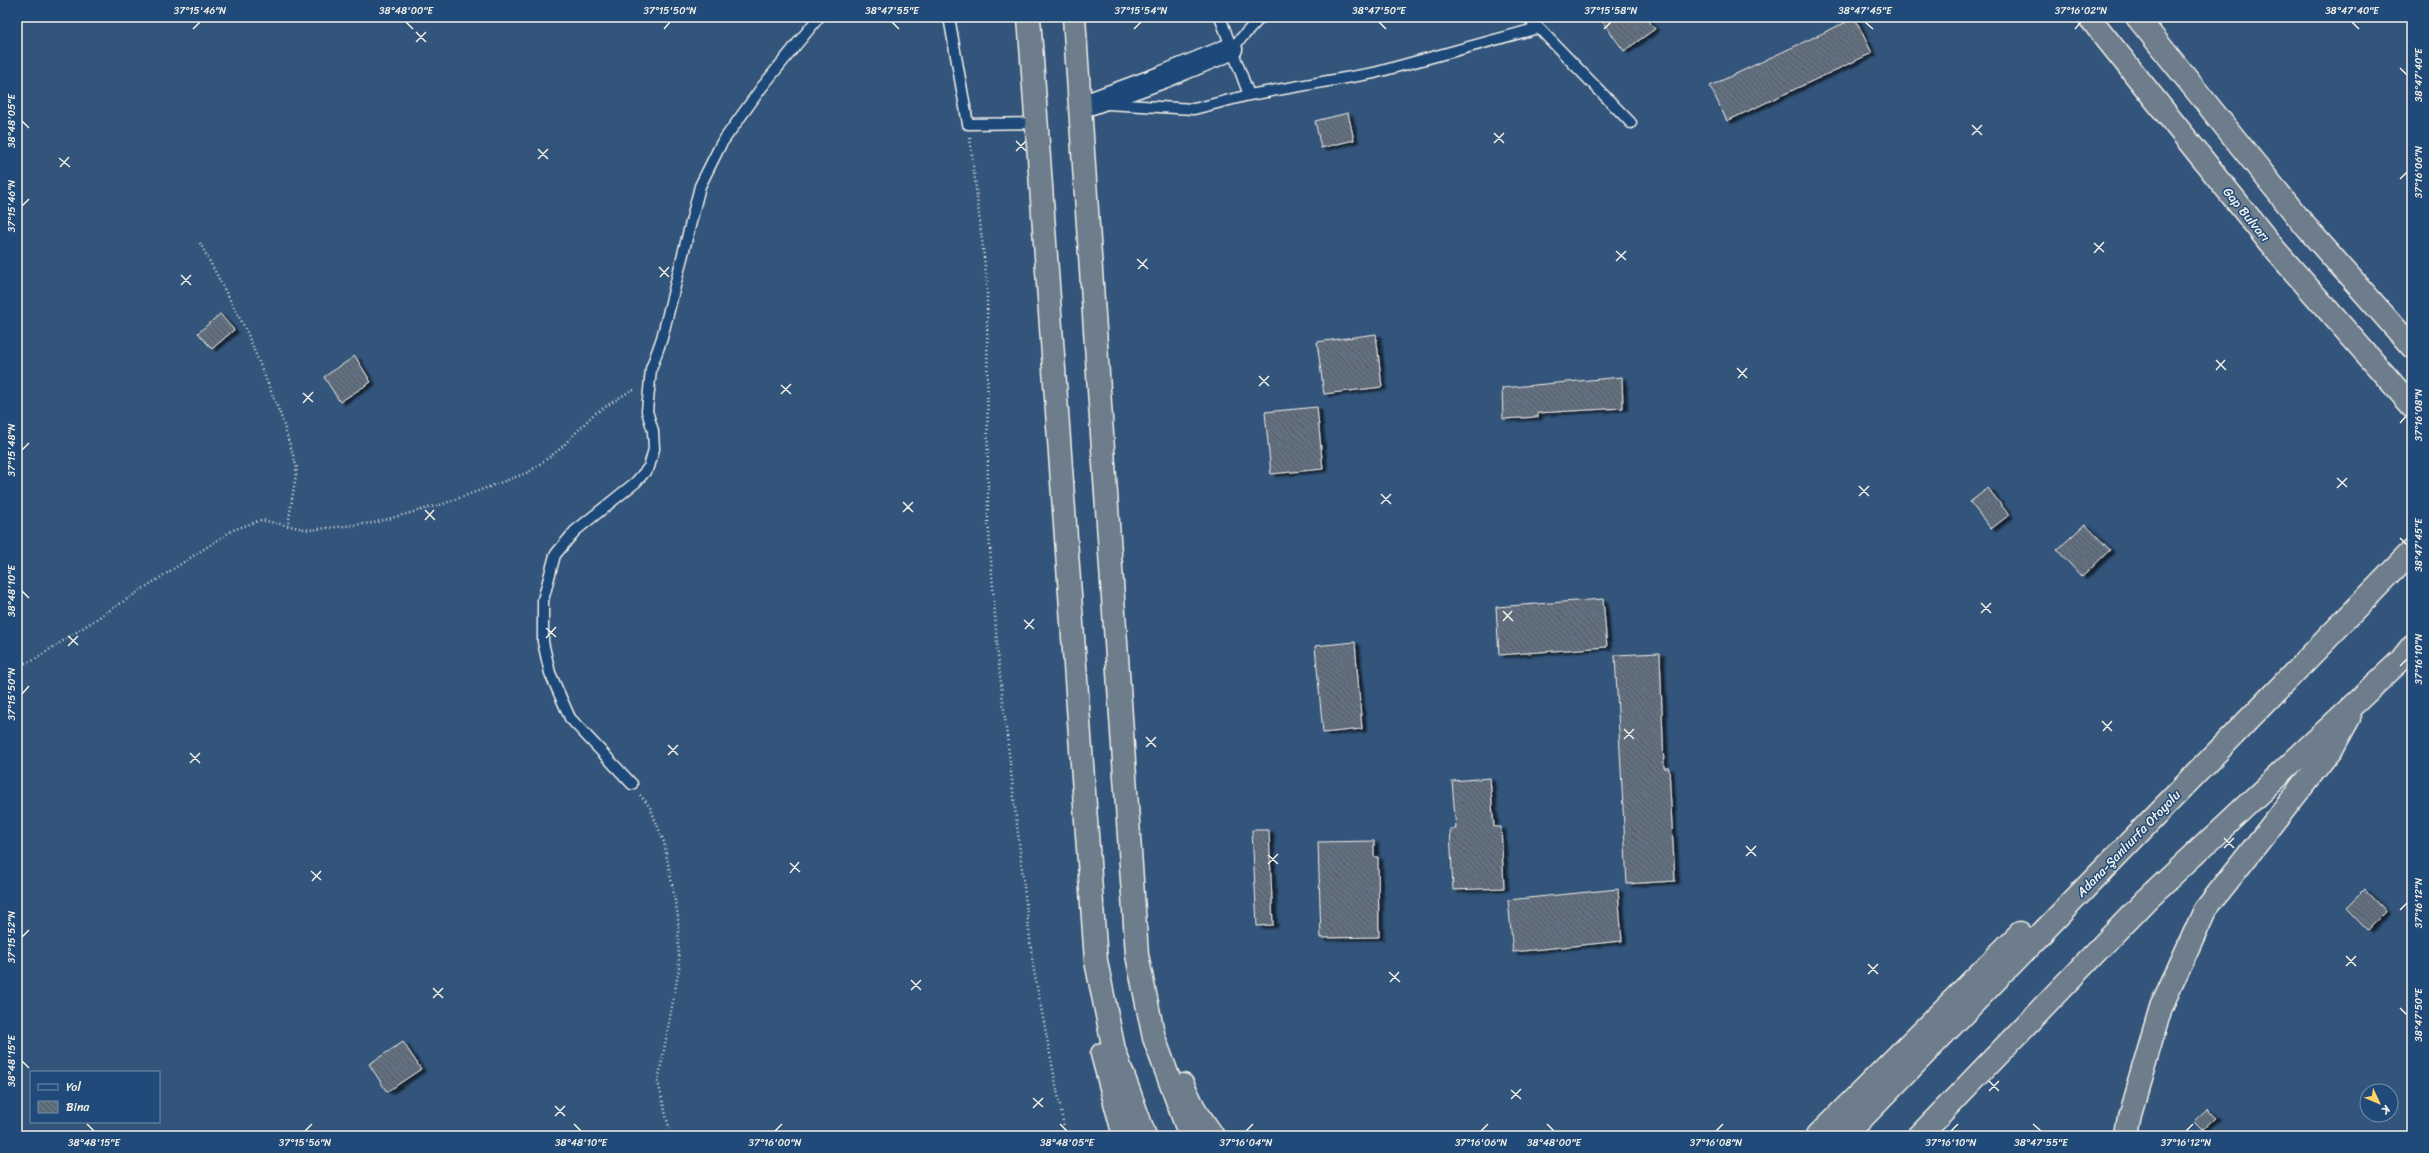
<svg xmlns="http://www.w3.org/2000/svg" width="2429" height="1153" viewBox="0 0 2429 1153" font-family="Sriracha,sans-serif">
<defs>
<pattern id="building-back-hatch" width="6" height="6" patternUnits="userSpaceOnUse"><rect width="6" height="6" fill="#627081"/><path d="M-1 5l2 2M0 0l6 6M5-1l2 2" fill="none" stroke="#545a61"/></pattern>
<filter id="shadow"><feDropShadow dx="4.5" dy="2.5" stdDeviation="1" flood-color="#0009"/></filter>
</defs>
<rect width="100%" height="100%" fill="#33557c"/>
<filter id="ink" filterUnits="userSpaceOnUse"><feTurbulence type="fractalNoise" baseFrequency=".025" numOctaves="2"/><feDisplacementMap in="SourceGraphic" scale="8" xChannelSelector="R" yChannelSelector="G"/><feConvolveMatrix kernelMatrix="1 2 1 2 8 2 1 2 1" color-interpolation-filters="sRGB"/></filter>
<g filter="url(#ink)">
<path fill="url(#building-back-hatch)" stroke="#f4f1e8" filter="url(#shadow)" d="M1599 17H1646L1655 29 1624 51Z
M1855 18 1872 53 1727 121 1710 86Z
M1348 113 1354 140 1321 148 1315 121Z
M220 314 234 330 212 349 198 333Z
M1376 334 1382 387 1324 394 1317 342Z
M355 356 371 382 340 402 324 377Z
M1622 377 1623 408 1538 413V417L1503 419 1502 388Z
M1317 407 1323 469 1271 474 1265 412Z
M1988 488 2009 515 1991 529 1970 502Z
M2085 524 2110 550 2082 577 2057 550Z
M1603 599 1607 647 1499 655 1496 607Z
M1355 642 1362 729 1323 733 1315 646Z
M1660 653 1664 768H1669L1675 881 1627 884 1615 655Z
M1490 778 1494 827H1501L1504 888 1453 890 1450 829H1456L1452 781Z
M1252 830H1269L1273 925 1257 926Z
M1374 841V857H1378L1379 937 1321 938 1318 842Z
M1618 889 1622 941 1513 952 1508 900Z
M2365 889 2386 911 2367 930 2346 908Z
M403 1042 421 1069 387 1092 369 1064Z
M2207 1109 2217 1119 2203 1132 2193 1122Z"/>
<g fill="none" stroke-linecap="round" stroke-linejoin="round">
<g stroke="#f4f1e8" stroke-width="13">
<path id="service" d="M949 17 968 124 1037 123
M1220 17 1249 95
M1528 17 1631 123
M1231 49 1261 17
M1107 104 1194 109 1249 95 1374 73 1538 28
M632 784 570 718 550 673 543 642V600L555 555 575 531 636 482 649 467 654 449 653 431 647 411 651 369 662 338 700 186 721 144 762 87 819 17"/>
</g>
<g stroke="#f4f1e8" stroke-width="25">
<path id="tertiary" d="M1092 103 1163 77 1231 49"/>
</g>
<g stroke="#f4f1e8" stroke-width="25">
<path id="trunk" d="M2089 17 2277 252 2412 406
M2137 17 2306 227 2412 347"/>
</g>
<g stroke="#f4f1e8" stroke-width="25">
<path id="motorway" d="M1029 17 1096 961 1114 1050 1145 1136
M1074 17 1137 955 1154 1038 1190 1136
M1102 1054 1124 1136
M1183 1085 1194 1108 1213 1136
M1817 1136 2020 933
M1845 1136 2412 551
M1919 1136 2147 899 2401 660 2412 646
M2126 1136 2129 1117 2161 1007 2205 910 2333 747 2349 718"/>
</g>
<path stroke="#f4f1e8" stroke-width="2.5" stroke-dasharray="1 3" stroke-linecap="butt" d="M970 138 987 283 988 519 998 657 1033 966 1064 1126
M200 243 246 330 281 416 297 468 288 525
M17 665 32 661 233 530 261 520 309 530 373 523 443 504 529 472 560 449 594 414 630 391 636 390
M640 795 650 807 664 842 678 916 679 969 658 1082 671 1136"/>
<use href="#service" stroke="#1f4a7a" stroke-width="10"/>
<use href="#tertiary" stroke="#1f4a7a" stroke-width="22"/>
<use href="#trunk" stroke="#6d7d8c" stroke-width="22"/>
<use href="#motorway" stroke="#6d7d8c" stroke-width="22"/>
</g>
</g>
<path fill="none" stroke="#f4f1e8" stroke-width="1.5" d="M406 22 413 29M892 22 899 29M1379 22 1386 29M1865 22 1873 29M2352 22 2359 29M193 29 200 22M664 29 670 22M1134 29 1141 22M1604 29 1611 22M2075 29 2081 22M416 32 426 42M416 42 426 32M2400 68 2407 75M22 121 29 128M1972 125 1982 135M1494 133 1504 143M1972 135 1982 125M1016 141 1026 151M1494 143 1504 133M538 149 548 159M1016 151 1026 141M59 158 70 167M538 159 548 149M60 167 69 157M2400 179 2407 172M22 206 29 199M2094 243 2104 252M1616 251 1626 260M2094 253 2104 242M1137 259 1148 269M1616 261 1626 251M659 267 669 277M1138 269 1147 259M181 275 191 285M660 277 669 267M181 285 191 275M2216 360 2226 370M1737 368 1747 378M2216 370 2225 360M1259 376 1269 386M1738 378 1747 368M781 385 791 394M1259 386 1269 376M303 393 313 402M781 394 791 384M303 403 313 392M2400 423 2407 415M22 450 29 443M2337 478 2347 487M1859 486 1869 496M2337 488 2347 478M1381 494 1391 504M1859 496 1869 486M903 502 913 512M1381 504 1391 494M425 510 435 520M903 512 913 502M425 520 434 510M2400 538 2407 545M22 591 29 598M1981 603 1991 613M1503 611 1513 621M1981 613 1991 603M1024 620 1034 629M1503 621 1512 611M546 628 556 637M1025 629 1034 619M68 636 78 645M546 638 556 627M68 646 78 636M2400 666 2407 659M22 694 29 686M2102 721 2112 731M1624 729 1634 739M2103 731 2112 721M1146 737 1156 747M1624 739 1634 729M668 745 678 755M1146 747 1156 737M190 753 200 763M668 755 678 745M190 763 200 753M2224 838 2234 848M1746 846 1756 856M2224 848 2234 838M1268 855 1278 864M1746 856 1756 846M790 863 800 872M1268 864 1278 854M311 871 321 880M790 873 799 862M312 881 321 871M2400 910 2407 903M22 937 29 930M2346 956 2356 966M1868 964 1878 974M2346 966 2356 956M1389 972 1400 982M1868 974 1878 964M911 980 921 990M1390 982 1399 972M433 988 443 998M911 990 921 980M433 998 443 988M2400 1008 2407 1015M22 1061 29 1068M1989 1081 1999 1091M1511 1090 1521 1099M1989 1091 1999 1081M1033 1098 1043 1107M1511 1099 1521 1089M555 1106 565 1116M1033 1108 1043 1098M555 1116 565 1106M87 1124 94 1131M574 1124 581 1131M1060 1124 1067 1131M1547 1124 1554 1131M2033 1124 2041 1131M305 1131 312 1124M775 1131 782 1124M1246 1131 1253 1124M1481 1131 1488 1124M1716 1131 1723 1124M1951 1131 1958 1124M2186 1131 2193 1124"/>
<g text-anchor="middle" stroke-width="3" stroke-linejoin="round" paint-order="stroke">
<g font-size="13" fill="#f4f1e8" stroke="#1f4a7a">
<text transform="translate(2247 214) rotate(51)" y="5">Gap Bulvarı</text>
<text transform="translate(2128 843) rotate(-46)" y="5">Adana-Şanlıurfa Otoyolu</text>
</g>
</g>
<rect width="2429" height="1153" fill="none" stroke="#1f4a7a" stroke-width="44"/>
<rect x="30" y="1071" width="130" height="52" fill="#1f4a7a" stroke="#748da6"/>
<rect x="38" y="1084" width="20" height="6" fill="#1f4a7a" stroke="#748da6"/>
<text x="66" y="1091" font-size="12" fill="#f4f1e8">Yol</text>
<rect x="38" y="1101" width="20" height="12" fill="url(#building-back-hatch)" stroke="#748da6"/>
<text x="66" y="1111" font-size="12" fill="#f4f1e8">Bina</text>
<g transform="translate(2379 1103) rotate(134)"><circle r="19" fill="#1f4a7a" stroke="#748da6"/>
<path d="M0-3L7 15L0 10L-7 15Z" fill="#ffd166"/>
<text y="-6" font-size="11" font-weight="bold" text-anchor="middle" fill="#f4f1e8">K</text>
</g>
<rect x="22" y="22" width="2385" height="1109" fill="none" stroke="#f4f1e8" stroke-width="1.5"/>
<g font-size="10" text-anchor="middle" fill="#f4f1e8">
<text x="200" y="14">37°15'46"N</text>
<text x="406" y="14">38°48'00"E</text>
<text x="670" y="14">37°15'50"N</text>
<text x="892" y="14">38°47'55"E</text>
<text x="1141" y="14">37°15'54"N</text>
<text x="1379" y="14">38°47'50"E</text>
<text x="1611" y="14">37°15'58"N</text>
<text x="1865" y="14">38°47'45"E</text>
<text x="2081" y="14">37°16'02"N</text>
<text x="2352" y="14">38°47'40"E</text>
<text transform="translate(2418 75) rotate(-90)" y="4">38°47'40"E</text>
<text transform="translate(11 121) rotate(-90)" y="4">38°48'05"E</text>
<text transform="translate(2418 172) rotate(-90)" y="4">37°16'06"N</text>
<text transform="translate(11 206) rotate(-90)" y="4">37°15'46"N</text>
<text transform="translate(2418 415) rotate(-90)" y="4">37°16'08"N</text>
<text transform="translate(11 450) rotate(-90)" y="4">37°15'48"N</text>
<text transform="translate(2418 545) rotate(-90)" y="4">38°47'45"E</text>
<text transform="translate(11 591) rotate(-90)" y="4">38°48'10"E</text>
<text transform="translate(2418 659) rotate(-90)" y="4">37°16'10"N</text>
<text transform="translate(11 694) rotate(-90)" y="4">37°15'50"N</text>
<text transform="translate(2418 903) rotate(-90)" y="4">37°16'12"N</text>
<text transform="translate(11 937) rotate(-90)" y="4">37°15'52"N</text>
<text transform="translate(2418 1015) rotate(-90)" y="4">38°47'50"E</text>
<text transform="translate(11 1061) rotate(-90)" y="4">38°48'15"E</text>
<text x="94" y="1146">38°48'15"E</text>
<text x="305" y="1146">37°15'56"N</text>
<text x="581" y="1146">38°48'10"E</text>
<text x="775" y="1146">37°16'00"N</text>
<text x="1067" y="1146">38°48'05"E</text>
<text x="1246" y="1146">37°16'04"N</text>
<text x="1481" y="1146">37°16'06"N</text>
<text x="1554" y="1146">38°48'00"E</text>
<text x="1716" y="1146">37°16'08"N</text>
<text x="1951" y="1146">37°16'10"N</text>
<text x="2041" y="1146">38°47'55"E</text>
<text x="2186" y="1146">37°16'12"N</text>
</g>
</svg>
